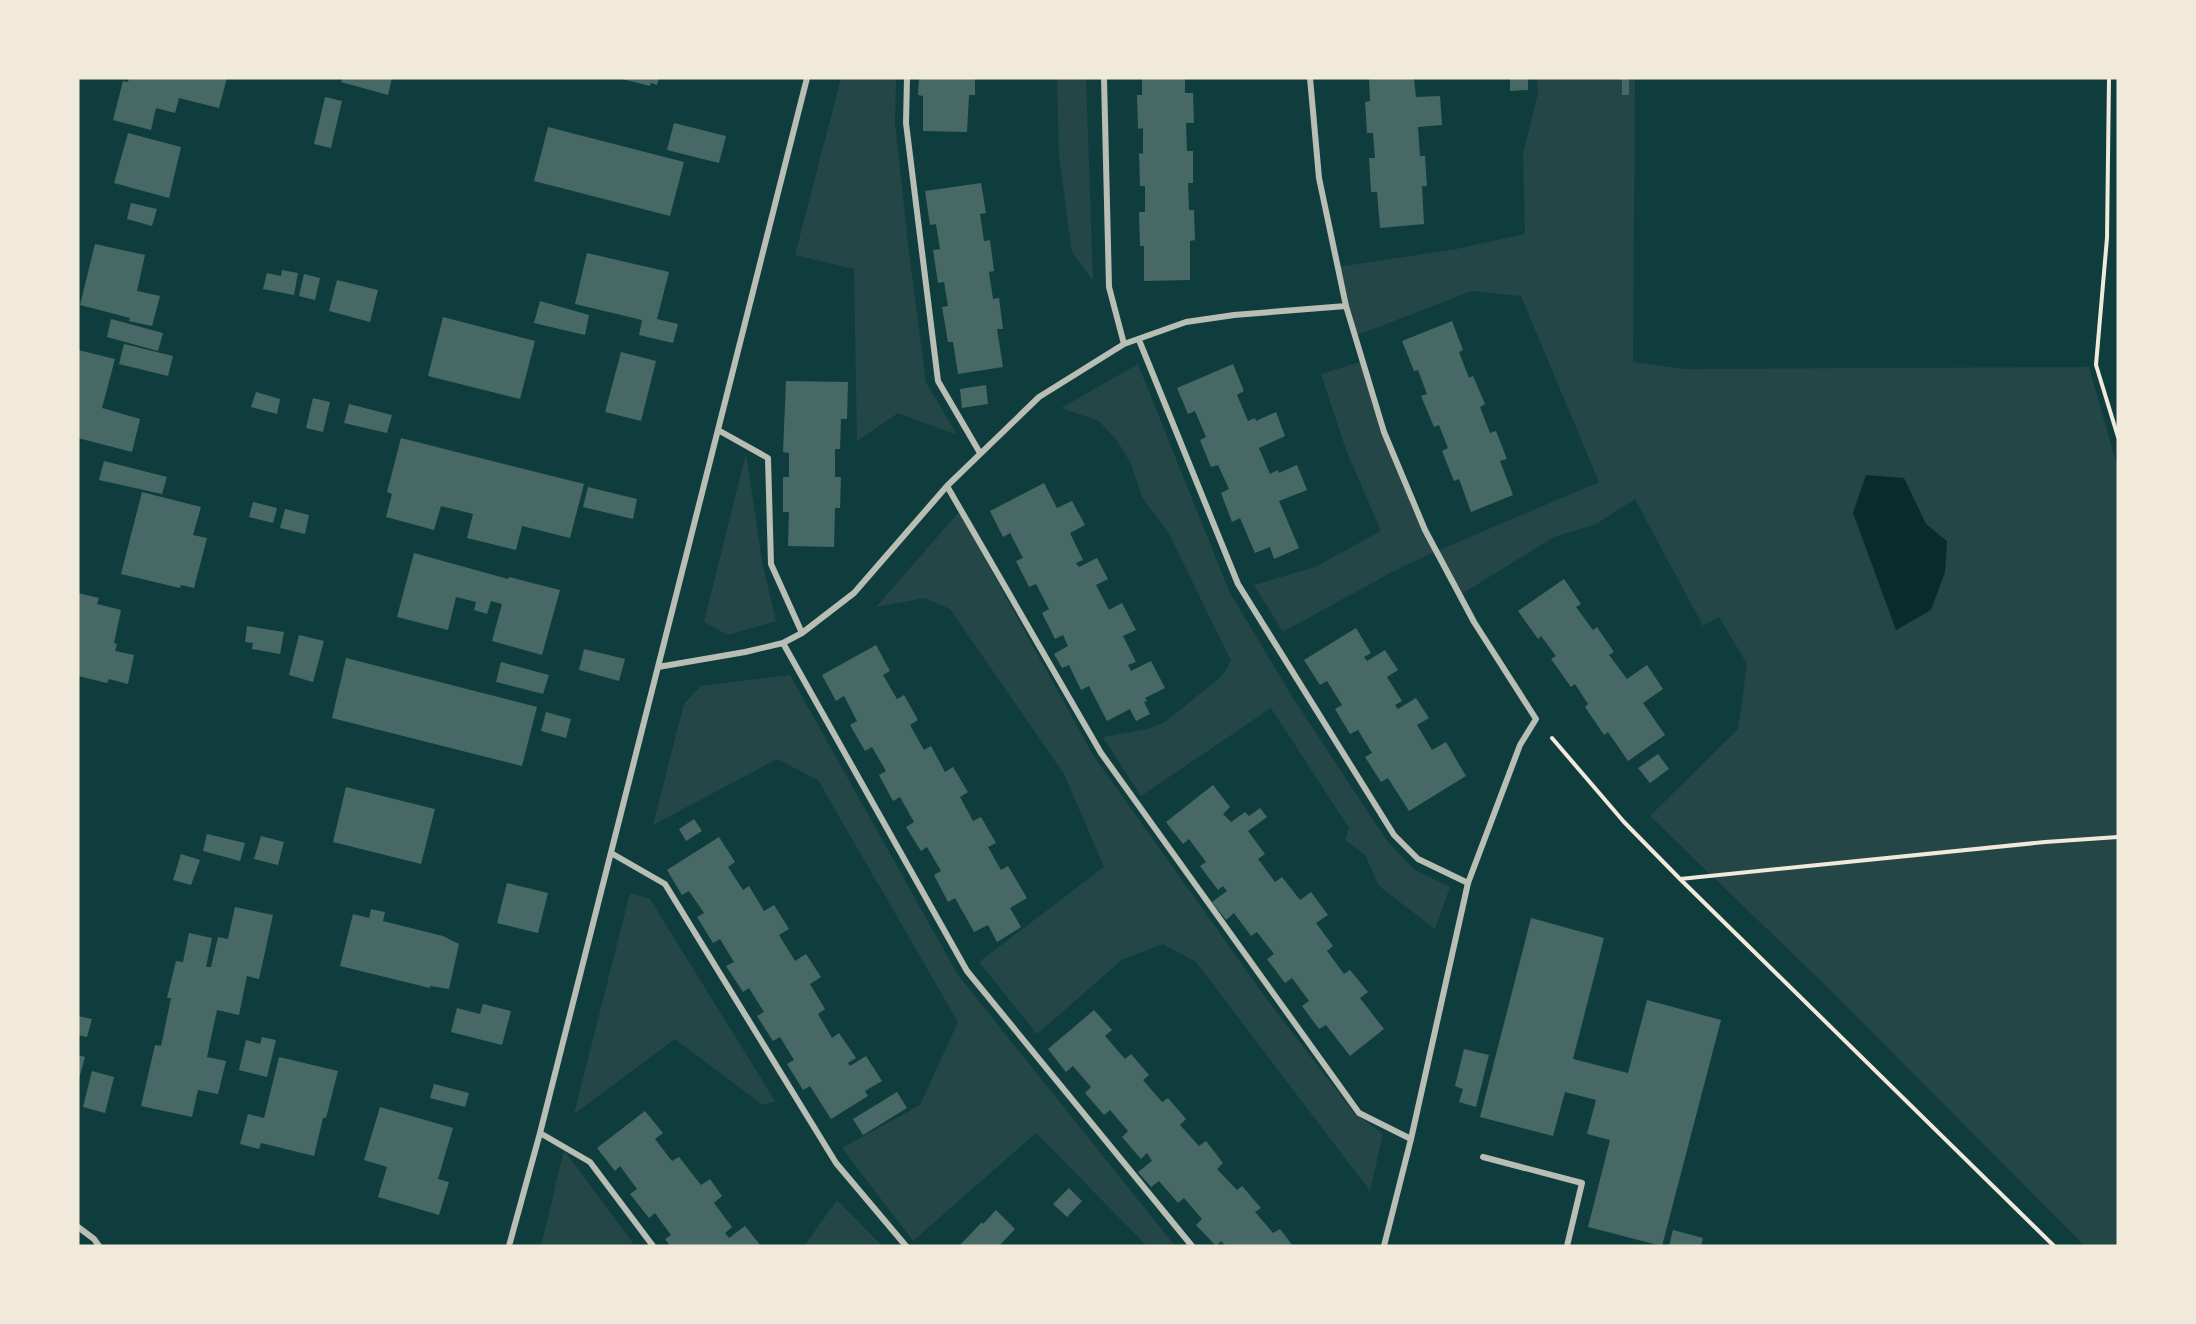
<svg xmlns="http://www.w3.org/2000/svg" width="2196" height="1324" viewBox="0 0 2196 1324" font-family="Roboto,sans-serif">
<rect width="100%" height="100%" fill="#0f3d3e"/>
<path fill="#244646" d="M841 78H896L895 123 909 253 926 382 957 435 898 413 857 441 854 269 795 255Z
M1057 78H1086L1093 281 1072 252 1059 156Z
M1536 78H1635L1633 362 1685 369 2089 367 2118 469V1246H2085L1821 981 1650 816 1738 729 1747 664 1719 617 1703 626 1635 499 1596 524 1554 537 1460 595 1436 551 1392 572 1283 632 1254 585 1315 567 1381 531 1346 450 1321 374 1363 361 1394 454 1437 551 1599 482 1521 296 1472 291 1355 336 1338 267 1456 249 1525 234 1523 154 1538 93Z
M1138 364 1229 591 1293 698 1387 841 1415 870 1450 887 1435 929 1379 886 1365 855 1345 840 1349 828 1271 708 1141 796 1103 737 1148 729 1165 722 1222 676 1231 661 1169 534 1142 497 1131 464 1118 442 1099 421 1061 408Z
M746 453 762 562 776 621 728 635 704 622Z
M959 512 1093 755 1266 998 1354 1113 1383 1134 1370 1191 1196 962 1163 944 1123 959 1037 1034 979 962 1104 867 1064 774 950 609 925 598 876 607Z
M790 675 958 975 1175 1246H1147L1036 1133 913 1241 842 1148 920 1105 958 1022 818 780 777 759 653 825 684 704 701 686Z
M630 893 650 899 775 1101 763 1105 675 1039 574 1114Z
M564 1150 635 1246H541Z
M837 1200 882 1246H804Z"/>
<path fill="#0a2a2b" d="M1866 475 1904 478 1926 524 1947 541 1945 572 1931 610 1896 630 1853 513Z"/>
<path fill="#486865" d="M129 78H227L219 108 179 98 175 113 156 108 151 130 113 120 123 81 128 82Z
M343 78H392L388 95 341 82Z
M659 78 657 85 651 83 650 86 622 79Z
M919 78H975V95H969L967 132 923 131V96L918 95Z
M1142 78H1185V93H1193L1194 123H1186L1187 151H1193V183H1188L1189 210H1194L1195 240 1190 241V280L1144 281V246H1140L1139 212H1145V186H1140L1139 153 1143 154V128L1138 129 1137 95H1142Z
M1369 78H1414L1416 97 1440 96 1442 125 1418 127 1420 156H1425L1427 186H1422L1424 224 1380 228 1377 192H1371L1369 158H1375L1373 133H1367L1365 102 1370 101Z
M1510 78H1528V90L1510 91Z
M1622 78H1629V95H1622Z
M325 97 342 101 331 148 314 144Z
M674 123 726 136 719 163 667 150Z
M548 127 684 162 670 216 534 181Z
M128 133 181 147 169 198 114 183Z
M981 183 986 213 980 214 984 241 990 240 994 271 989 272 993 299 999 298 1003 329H997L1003 367 958 374 953 342H948L942 307 948 306 944 282 938 283 933 250 940 249 936 224 930 225 925 191Z
M131 203 157 209 152 226 127 219Z
M95 244 145 255 137 291 160 296 152 326 129 321 130 318 80 305Z
M587 253 669 272 657 319 678 324 673 343 639 335 642 320 575 304Z
M282 270 298 273 294 295 263 289 267 273 281 276Z
M304 274 320 278 315 300 299 296Z
M337 280 378 290 370 322 329 311Z
M540 301 589 315 585 335 534 323Z
M443 317 535 341 520 399 428 376Z
M111 319 163 333 158 351 107 337Z
M1452 321 1463 350 1459 352 1469 378 1473 376 1485 404 1480 407 1490 433 1496 431 1507 459 1500 461 1513 495 1471 512 1459 479 1454 481 1442 451 1448 448 1439 425 1434 427 1421 396 1427 394 1418 370 1414 371 1402 341Z
M124 344 173 356 168 376 119 364Z
M78 350 115 359 102 408 140 419 132 452 78 438Z
M621 352 656 361 641 421 605 412Z
M1233 364 1244 391 1237 395 1248 421 1255 418 1256 421 1276 412 1285 436 1259 448 1270 474 1278 470 1279 473 1297 465 1307 490 1279 501 1299 548 1274 559 1270 547 1255 553 1240 518 1232 522 1221 493 1229 489 1218 465 1211 467 1200 440 1206 437 1195 411 1188 414 1177 388Z
M786 381 848 382 847 419H841L840 449H835V477H841L840 508H835L834 547 788 546 789 512H783V477H789V453L783 452Z
M986 385 988 404 962 408 960 389Z
M256 392 280 399 277 414 251 407Z
M313 398 330 402 323 432 306 428Z
M349 404 392 415 387 433 344 423Z
M401 438 584 484 570 538 522 526 516 550 467 538 473 514 441 506 434 530 386 517 392 494 387 492Z
M104 461 167 477 162 494 99 480Z
M1044 483 1057 508 1072 501 1085 525 1070 533 1083 560 1076 563 1079 567 1097 558 1108 579 1096 585 1109 610 1122 603 1136 630 1123 636 1136 662 1128 665 1131 671 1151 661 1165 688 1145 698 1147 701 1144 702 1150 714 1136 721 1130 709 1107 721 1089 686 1081 690 1069 665 1062 668 1054 654 1068 646 1063 635 1055 639 1042 613 1049 609 1036 584 1029 587 1016 561 1023 558 1010 533 1003 537 990 511Z
M588 487 637 499 633 519 583 507Z
M142 492 201 507 193 535 207 538 194 588 181 585 180 588 121 574Z
M253 502 277 508 273 523 249 517Z
M285 509 309 515 305 534 280 528Z
M414 553 508 579 509 577 560 590 542 655 492 641 502 604 491 601 487 614 474 610 476 602 456 597 448 630 397 617Z
M1564 579 1581 604 1576 607 1593 630 1597 627 1614 652 1609 655 1627 679 1647 665 1663 689 1643 703 1665 735 1628 761 1608 732 1604 735 1585 707 1588 704 1575 684 1571 687 1551 659 1556 656 1541 636 1538 639 1518 611Z
M78 593 99 598 97 604 121 610 114 643 117 644 115 651 134 655 128 684 109 679 107 683 78 676Z
M247 626 284 632 280 654 252 649 253 643 245 642Z
M1356 628 1371 653 1364 657 1367 661 1385 650 1398 670 1387 677 1402 701 1395 705 1398 709 1416 698 1429 718 1417 725 1432 750 1446 742 1466 776 1409 811 1388 778 1381 782 1365 757 1372 753 1358 730 1350 734 1335 709 1342 705 1327 681 1320 685 1304 660Z
M299 635 324 641 313 682 289 675Z
M876 645 890 671 883 675 897 699 904 695 918 720 910 725 924 750 931 746 945 772 953 767 968 792 960 797 973 821 981 817 996 843 988 847 1001 870 1008 866 1027 898 1010 908 1021 927 997 942 988 925 974 932 955 898 948 902 934 875 941 871 927 847 921 851 906 827 914 822 900 797 893 801 879 775 886 771 872 747 865 751 850 725 857 721 844 696 836 701 822 675Z
M584 649 625 659 619 681 579 670Z
M346 658 537 707 522 766 332 718Z
M501 662 549 675 543 694 496 682Z
M546 712 571 719 566 738 541 731Z
M1658 754 1669 769 1650 783 1638 768Z
M1213 785 1230 807 1223 814 1231 822 1245 812 1249 816 1260 808 1267 817 1248 831 1265 854 1258 859 1275 882 1282 877 1300 900 1311 892 1328 915 1316 923 1333 946 1327 951 1344 974 1350 970 1368 992 1360 998 1384 1029 1350 1056 1326 1025 1319 1029 1302 1006 1309 1001 1292 978 1285 983 1267 959 1274 954 1257 932 1251 936 1234 913 1226 920 1212 902 1227 891 1223 886 1218 890 1200 866 1206 862 1189 839 1183 844 1166 822Z
M346 787 435 809 421 864 333 842Z
M694 819 702 831 686 841 679 829Z
M207 834 245 843 240 861 203 851Z
M261 836 284 842 278 865 254 859Z
M719 837 735 862 728 867 743 890 749 886 764 911 774 905 789 929 779 935 795 961 806 954 821 977 810 984 825 1009 818 1014 832 1038 839 1033 856 1058 848 1063 850 1066 866 1056 882 1081 865 1091 868 1096 831 1119 810 1086 803 1090 787 1064 794 1060 780 1037 773 1041 757 1016 764 1012 749 988 743 992 726 966 734 962 720 939 713 943 697 917 704 913 689 891 682 895 667 870Z
M181 854 200 860 191 885 173 880Z
M507 883 548 893 538 933 497 923Z
M235 907 273 915 259 979 247 976 239 1015 217 1010 207 1057 226 1061 218 1094 198 1090 192 1117 141 1106 155 1045 161 1046 171 998H167L176 961 183 962 189 933 212 938 206 967H211L218 937 228 939Z
M371 909 385 912 383 921 443 936 459 944 449 989 430 986V988L340 966 353 914 369 918Z
M1531 918 1604 938 1573 1059 1628 1073 1647 1000 1721 1020 1662 1246 1588 1227 1610 1140 1587 1134 1596 1100 1565 1092 1553 1136 1480 1117Z
M483 1004 511 1011 502 1045 451 1032 457 1008 480 1014Z
M1094 1010 1112 1030 1105 1036 1125 1059 1131 1054 1149 1075 1143 1080 1162 1102 1168 1098 1186 1119 1180 1125 1199 1146 1206 1141 1223 1163 1217 1169 1237 1190 1242 1186 1261 1208 1255 1212 1273 1233 1280 1229 1293 1246H1226L1221 1241 1216 1246 1196 1225 1202 1219 1184 1198 1178 1203 1159 1181 1151 1187 1138 1172 1152 1161 1147 1153 1141 1159 1122 1137 1128 1131 1110 1110 1104 1115 1085 1093 1091 1087 1073 1066 1066 1072 1048 1049Z
M78 1016 92 1019 87 1037 78 1035Z
M262 1037 276 1040 267 1077 239 1070 246 1040 260 1044Z
M1464 1049 1489 1055 1476 1107 1459 1102 1463 1089 1455 1086Z
M78 1055 85 1057 79 1079H78Z
M279 1057 338 1071 326 1118H323L314 1156 261 1143 259 1149 240 1144 248 1114 264 1118Z
M92 1071 114 1077 105 1113 83 1107Z
M434 1084 469 1093 465 1107 430 1098Z
M897 1092 907 1108 863 1135 853 1119Z
M380 1107 453 1128 438 1179 449 1182 439 1215 378 1197 387 1167 364 1160Z
M645 1111 663 1133 655 1139 672 1161 679 1157 701 1185 710 1179 722 1196 714 1203 732 1227 725 1233 729 1238 745 1226 761 1246H670L665 1239 671 1235 655 1213 649 1218 630 1194 637 1189 620 1166 615 1171 597 1148Z
M1069 1188 1082 1201 1067 1217 1053 1204Z
M996 1210 1015 1229 999 1246H959L982 1222 983 1224Z
M1673 1230 1703 1238 1701 1246H1669Z"/>
<g fill="none" stroke-linecap="round" stroke-linejoin="round">
<path stroke="#f1e9da" stroke-width="4" d="M2109 78 2107 238 2096 365 2118 437
M1552 738 1624 822 1680 879 2054 1246
M1680 879 2045 842 2118 837"/>
<path stroke="#b8beb3" stroke-width="6" d="M907 78 906 123 938 381 980 453
M1104 78 1109 287 1124 344
M1310 78 1319 178 1346 306 1384 432 1425 530 1474 622 1536 719 1520 745 1468 883 1411 1139 1384 1246
M1139 340 1238 584 1394 835 1418 859 1468 883
M718 430 768 458 771 564 802 633
M947 486 1101 753 1359 1113 1411 1139
M783 643 967 971 1192 1246
M658 667 745 652 783 643 802 633 854 593 947 486 1039 397 1124 344 1186 322 1234 315 1346 306
M611 853 665 884 836 1163 906 1246
M540 1133 590 1162 653 1246
M1483 1157 1582 1183 1567 1246
M78 1227 94 1239 99 1246
M509 1246 540 1133 807 78"/>
</g>
<rect width="2196" height="1324" fill="none" stroke="#f1e9da" stroke-width="159"/>
</svg>
